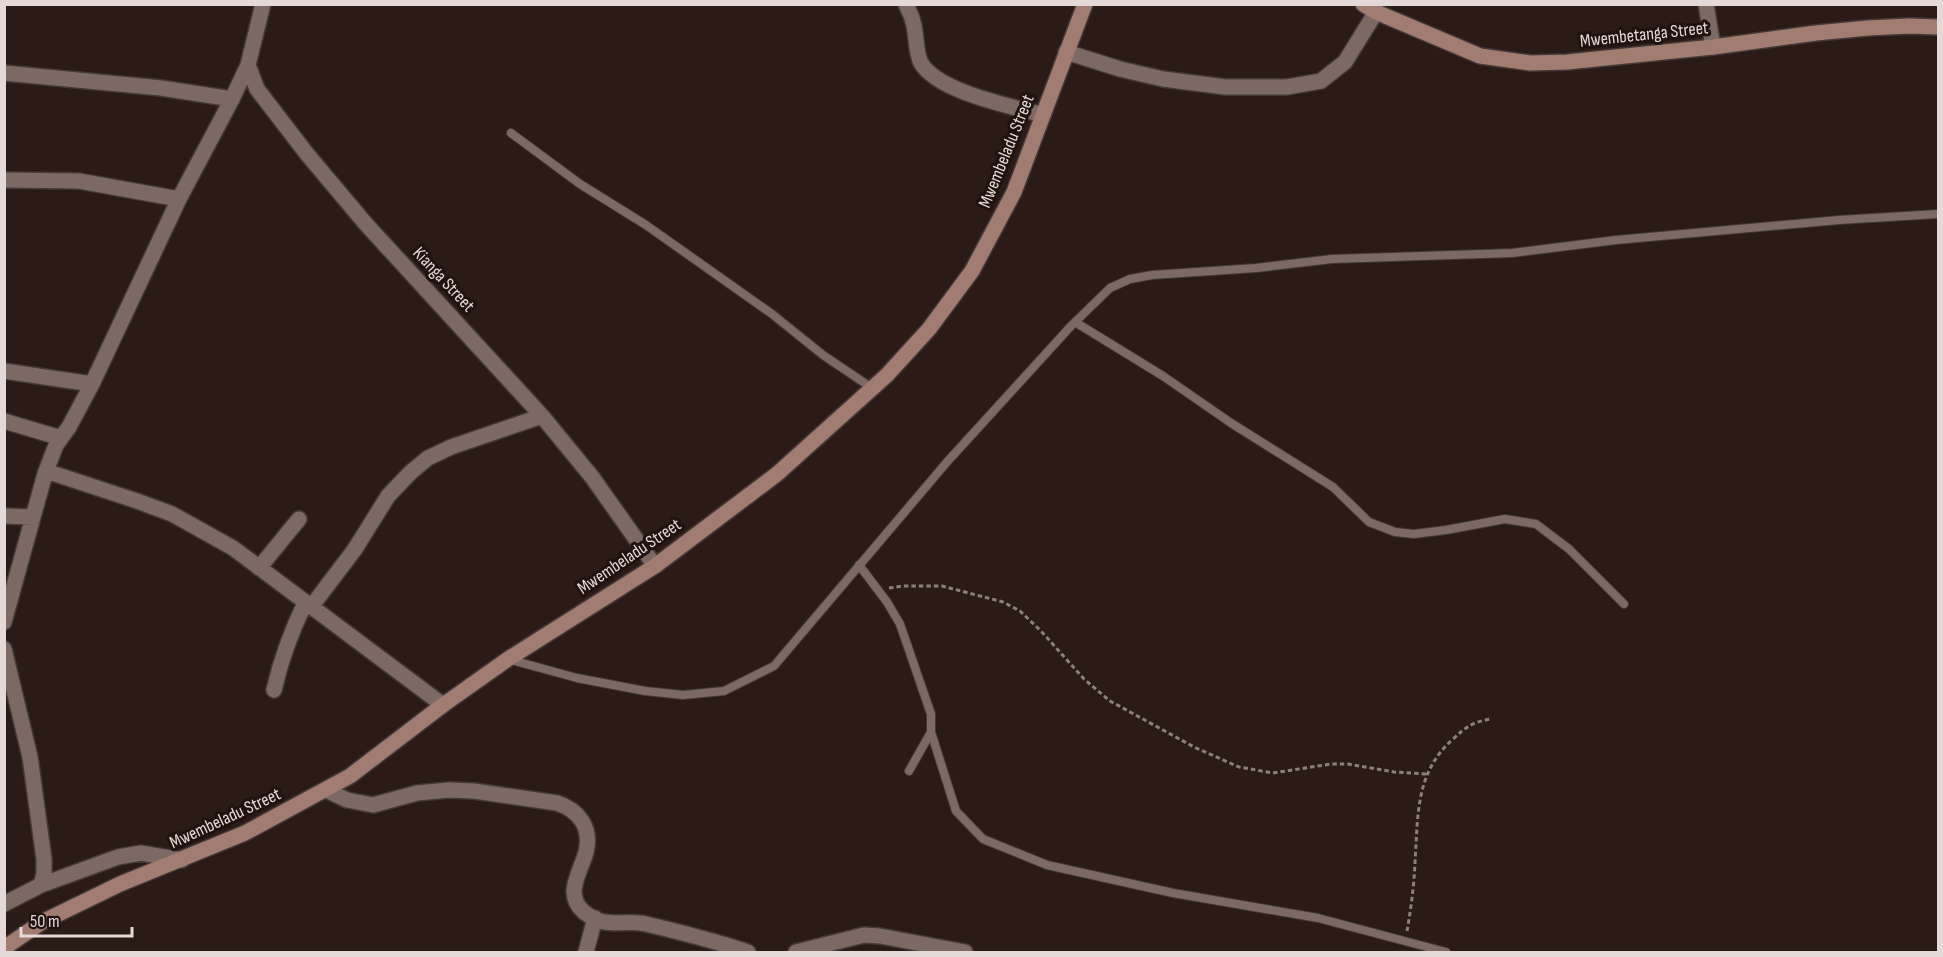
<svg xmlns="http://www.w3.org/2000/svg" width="1943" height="957" viewBox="0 0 1943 957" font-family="'Sofia Sans Condensed',sans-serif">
<rect width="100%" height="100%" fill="#2a1b17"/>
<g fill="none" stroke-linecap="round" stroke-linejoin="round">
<g stroke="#443936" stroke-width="10">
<path id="lane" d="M511 133 580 184 646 225 772 314 823 355 872 388
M1075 322 1163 376 1231 423 1333 487 1369 522 1395 532 1414 534 1446 530 1505 519 1536 524 1569 549 1624 604
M859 565 887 602 900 624 931 714V732L909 771
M508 659 577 678 645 691 683 695 724 691 774 666 947 462 1071 326 1110 288 1130 279 1152 275 1256 268 1332 259 1512 253 1616 240 1839 220 1938 214
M931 732 956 811 983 839 1047 865 1173 893 1318 918 1446 952"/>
</g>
<g stroke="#443936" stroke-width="18">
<path id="street" d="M263 4 248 65 257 89 307 154 365 223 542 416 592 477 655 566
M906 4C908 10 912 16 913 22 917 34 915 51 921 63 938 92 1011 106 1043 115
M1706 4 1713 47
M1066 52 1120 69 1163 79 1225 87H1287L1321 81 1345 62 1376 12
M4 73 161 88 232 99
M4 180 79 181 179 199
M4 371 92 384
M4 421 61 438
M46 471 137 501 172 514 233 548 443 705
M4 516 33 517
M259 568 299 519
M311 607 355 549 388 496 411 472 428 458 451 447 542 416
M4 622 33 517 45 474 56 445 69 427 92 384 179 199 232 99 248 65
M4 649 30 757 44 859V874L41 885 4 904
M274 690C281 659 291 632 305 603
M326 790 347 800 373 805 417 793 449 790 474 791 557 803C579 810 592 828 586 852 581 872 563 894 584 912 606 930 622 919 646 924 680 932 715 941 748 952
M41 885 118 857 141 853 182 860
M586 952 595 918
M796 952 864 935 880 936 965 952"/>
</g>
<g stroke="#443936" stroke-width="18">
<path id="secondary" d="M1363 4 1376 12 1480 56 1530 63 1567 62 1713 47 1816 33 1868 28 1909 26 1938 27
M4 948 42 922 120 884 245 833 350 776 443 705 508 659 655 566 777 474 887 375 929 329 972 271 1014 192 1085 4"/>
</g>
<path stroke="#8d807c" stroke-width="3" stroke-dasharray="4.5 3" stroke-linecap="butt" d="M889 588 903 586H942L1003 602 1020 611 1041 631 1084 679 1110 701 1194 747 1239 767 1273 773 1331 764H1348L1394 772 1427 774
M1407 931C1411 909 1414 885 1415 863 1418 817 1415 773 1452 740 1466 727 1472 722 1491 719"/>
<use href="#lane" stroke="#7c6963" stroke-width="8"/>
<use href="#street" stroke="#7c6963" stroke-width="15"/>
<use href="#secondary" stroke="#a07c71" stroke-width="15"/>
</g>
<g text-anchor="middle" stroke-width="6" stroke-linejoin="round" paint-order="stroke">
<g font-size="18" fill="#e4d9d6" stroke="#20120e">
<text transform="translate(1644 34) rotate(-6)" y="6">Mwembetanga Street</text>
<text transform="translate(1006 151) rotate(-68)" y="6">Mwembeladu Street</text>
<text transform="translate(444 279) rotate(47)" y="6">Kianga Street</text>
<text transform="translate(629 556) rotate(-34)" y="6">Mwembeladu Street</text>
<text transform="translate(225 818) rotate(-25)" y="6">Mwembeladu Street</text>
</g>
</g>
<rect width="1943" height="957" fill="none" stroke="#e4d9d6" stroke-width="12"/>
<path d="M21 927v9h111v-9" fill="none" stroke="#e4d9d6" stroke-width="3"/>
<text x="30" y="927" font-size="18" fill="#e4d9d6" stroke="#20120e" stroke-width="4.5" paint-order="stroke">50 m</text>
</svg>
